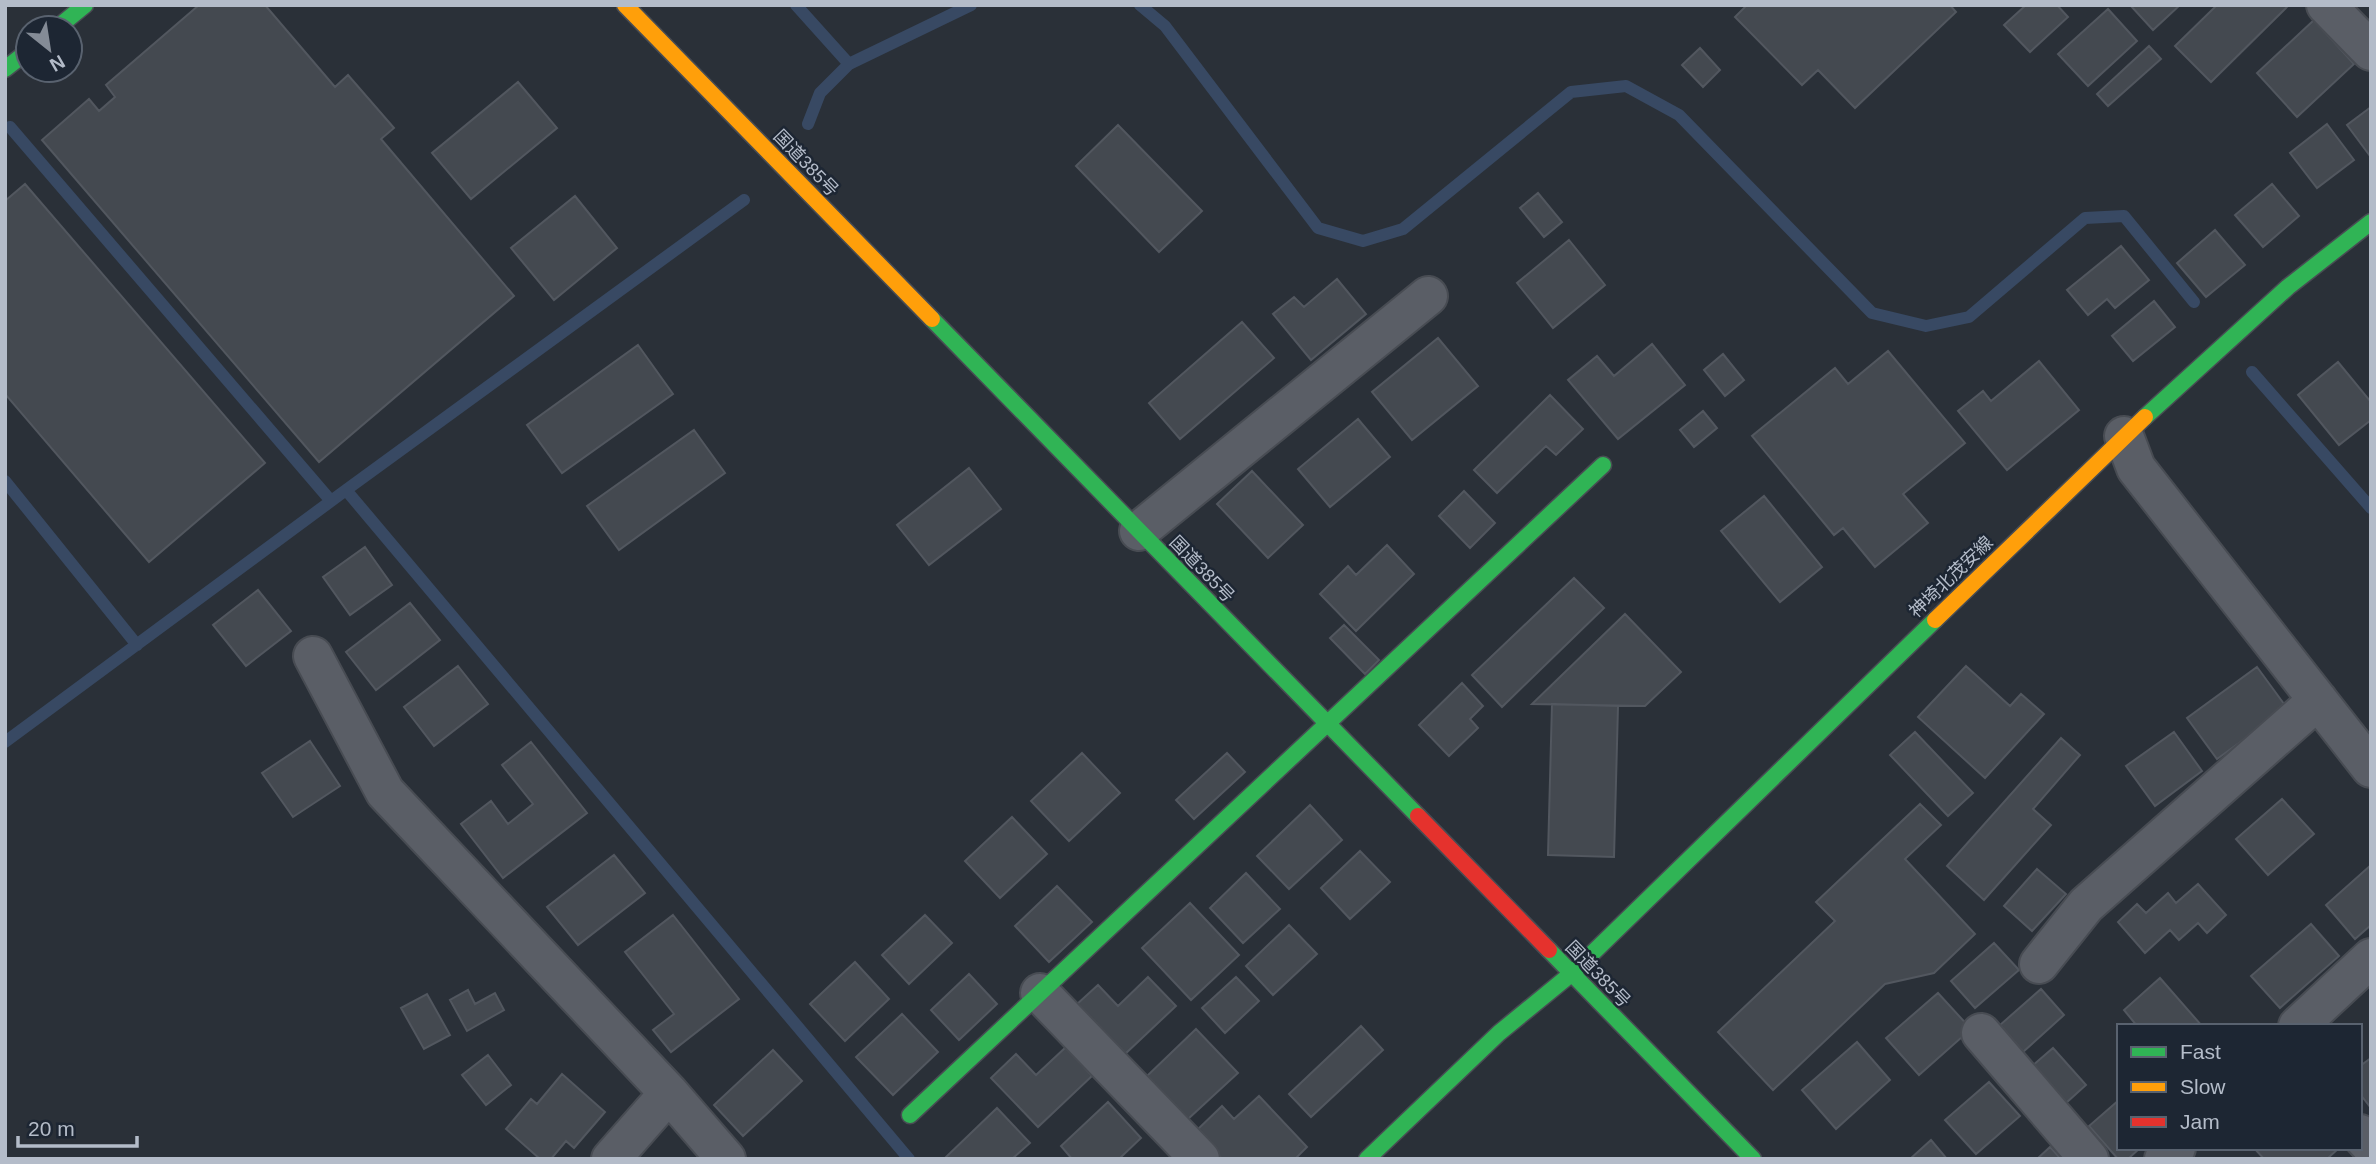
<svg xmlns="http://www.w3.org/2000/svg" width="2376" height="1164" viewBox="0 0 2376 1164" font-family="Arial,'Noto Sans JP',sans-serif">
<rect width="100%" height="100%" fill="#2a3038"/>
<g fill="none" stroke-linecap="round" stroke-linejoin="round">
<path stroke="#384963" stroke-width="12" d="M796 5 849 64
M1140 5 1165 26 1318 228 1363 241 1403 229 1571 92 1626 86 1679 115 1872 313 1926 326 1969 317 2085 218 2124 216 2194 302
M808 124 820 93 849 64 971 5
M10 127 331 501
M2252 372 2371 508
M5 481 137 645
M346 490 909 1159
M5 742 346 490 744 200"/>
</g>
<path fill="#444950" stroke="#52575f" stroke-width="2" d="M199 5H265L335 87 348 75 394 128 381 139 514 296 319 462 42 140 89 99 99 111 115 97 106 85Z
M1747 5H1950L1956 12 1855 108 1818 70 1802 85 1735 17Z
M2026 5H2057L2068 17 2030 52 2004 25Z
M2130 5H2180L2153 30Z
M2217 5H2289L2211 82 2175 46Z
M2108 9 2137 41 2088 86 2058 54Z
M2314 20 2354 64 2297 117 2257 73Z
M2149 46 2161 59 2108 106 2097 94Z
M1700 48 1720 70 1703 87 1682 65Z
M518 82 557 128 471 199 432 153Z
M2371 107V155L2370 156 2347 125Z
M2327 124 2354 160 2317 188 2290 153Z
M1118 125 1202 211 1159 252 1076 166Z
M25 184 265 463 149 562 5 394V201Z
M2272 184 2299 216 2263 247 2235 215Z
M1538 193 1562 222 1544 237 1520 208Z
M575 196 617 248 554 300 511 248Z
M2215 230 2245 265 2206 297 2177 263Z
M1569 240 1605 285 1553 328 1517 283Z
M2121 246 2149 280 2115 308 2107 299 2088 315 2067 290Z
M1337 279 1366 314 1311 360 1273 314 1294 297 1304 307Z
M2154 301 2175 327 2133 361 2112 336Z
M1242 322 1274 358 1180 439 1149 403Z
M1438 338 1478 386 1412 440 1372 392Z
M1652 344 1685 385 1618 439 1568 380 1597 356 1614 376Z
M638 345 673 394 562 473 527 425Z
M1888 351 1965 443 1903 494 1928 523 1875 567 1843 528 1834 535 1752 436 1835 368 1848 384Z
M1723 354 1744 380 1725 396 1704 370Z
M2039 361 2079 410 2007 470 1958 411 1983 391 1991 401Z
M2338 362 2371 402V420L2339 445 2298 395Z
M1550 395 1583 429 1556 455 1546 446 1497 493 1474 470Z
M1703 411 1717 428 1694 447 1680 430Z
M1358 419 1390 457 1330 507 1298 469Z
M694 430 725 473 619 550 587 506Z
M969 468 1001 509 929 565 897 525Z
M1252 471 1303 525 1268 558 1217 504Z
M1464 491 1495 523 1470 548 1439 516Z
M1764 496 1822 567 1780 602 1721 531Z
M1387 545 1414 574 1356 631 1320 594 1348 566 1356 575Z
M365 547 392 585 350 615 323 577Z
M1574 578 1604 608 1502 707 1472 675Z
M258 590 291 631 246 666 213 625Z
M410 603 440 640 376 690 346 652Z
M1625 614 1681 672 1645 706 1532 704Z
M1344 625 1379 660 1365 674 1330 638Z
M458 666 488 704 434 746 404 707Z
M1966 666 2010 706 2021 694 2044 714 1985 778 1918 717Z
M2257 667 2287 708 2217 759 2187 718Z
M1462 683 1483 706 1470 719 1478 728 1449 756 1419 725Z
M1552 704 1618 706 1614 857 1548 855Z
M1915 732 1973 793 1948 816 1890 755Z
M2174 732 2202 771 2155 806 2126 766Z
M2061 738 2080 755 2033 809 2051 825 1984 900 1947 866Z
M310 741 340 786 293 817 262 773Z
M531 742 587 813 503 878 461 824 491 801 508 824 533 804 502 765Z
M1082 753 1120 793 1069 841 1031 801Z
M1227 753 1245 772 1194 819 1176 800Z
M2282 799 2314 834 2268 875 2236 839Z
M1920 804 1941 825 1905 859 1975 934 1934 973 1885 984 1773 1090 1718 1032 1835 921 1816 902Z
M1310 805 1342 840 1289 889 1257 856Z
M1012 817 1047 854 1000 898 965 861Z
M1360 851 1390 882 1350 919 1321 888Z
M614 855 645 893 578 945 547 907Z
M2371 865V925L2355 939 2326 905Z
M2037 869 2066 894 2032 931 2004 906Z
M1246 873 1280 909 1243 943 1210 908Z
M2198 884 2226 915 2207 933 2198 923 2179 940 2170 930 2145 953 2118 922 2137 904 2146 913 2168 893 2176 903Z
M1057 886 1092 922 1049 962 1015 926Z
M1190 903 1239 955 1191 1000 1142 948Z
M673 915 739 999 671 1052 653 1030 674 1014 625 952Z
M925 915 952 943 909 984 882 955Z
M2311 924 2339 956 2280 1008 2251 976Z
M1289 925 1317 954 1273 995 1246 966Z
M1994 943 2019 970 1975 1008 1951 981Z
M855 962 889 999 845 1041 810 1004Z
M969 974 997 1004 959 1040 931 1010Z
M1148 977 1176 1006 1124 1055 1076 1005 1098 985 1118 1006Z
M1236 977 1259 1001 1225 1033 1202 1008Z
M2160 978 2202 1026H2137L2124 1010Z
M2041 989 2064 1015 2023 1052 2000 1025Z
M468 990 475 1004 495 993 504 1010 467 1031 450 1000Z
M1938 993 1971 1029 1919 1075 1886 1038Z
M427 994 450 1035 424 1049 401 1008Z
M902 1014 938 1052 893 1095 856 1057Z
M1361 1026 1383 1050 1311 1117 1289 1094Z
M1196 1029 1238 1073 1188 1119 1147 1076Z
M1857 1042 1890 1080 1836 1129 1802 1090Z
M1066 1047 1092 1076 1038 1127 991 1078 1016 1054 1036 1075Z
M2053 1048 2086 1085 2066 1103 2032 1066Z
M773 1050 802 1081 743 1136 714 1105Z
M488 1055 511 1085 486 1105 462 1075Z
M2371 1058V1108L2360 1094V1066Z
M562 1074 605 1112 574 1148 566 1141 551 1159H540L506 1129 531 1099 537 1104Z
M1989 1082 2020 1116 1976 1154 1945 1120Z
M1259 1096 1307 1147 1295 1159H1222L1196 1131 1222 1106 1234 1119Z
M2119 1100V1148H2140L2128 1159H2118L2089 1126Z
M1108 1102 1141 1138 1119 1159H1072L1061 1146Z
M997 1108 1030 1143 1012 1159H948L946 1157Z
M1931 1140 1947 1159H1910Z
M2050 1147 2061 1159H2037Z
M2254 1148H2339L2327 1159H2264Z"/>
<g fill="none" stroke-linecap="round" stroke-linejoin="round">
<g stroke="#484c53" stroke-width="42">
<path id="street" d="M2326 5 2371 51
M2124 436 2136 468 2371 768
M1139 531 1428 296
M313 656 385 792 669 1093
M2039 964 2086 905 2318 700
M1040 993 1200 1159
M2298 1026 2371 958
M1981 1033 2089 1159
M2360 1134 2371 1146
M611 1159 669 1093 726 1159
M2164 1159 2176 1148"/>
</g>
<g stroke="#484c53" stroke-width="19">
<path id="fast" d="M57 28 85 5
M5 69 28 51
M932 319 1418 816
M2145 417 2288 287 2371 222
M1549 950 1753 1159
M910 1115 1603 465
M1367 1159 1499 1033 1571 974 1935 620"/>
</g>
<g stroke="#484c53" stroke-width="19">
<path id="slow" d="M625 5 932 319
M1935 620 2145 417"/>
</g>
<g stroke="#484c53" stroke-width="19">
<path id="jam" d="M1418 816 1549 950"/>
</g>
<use href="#street" stroke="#5a5e66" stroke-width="38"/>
<use href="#fast" stroke="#30b455" stroke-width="16"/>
<use href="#slow" stroke="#ff9f0a" stroke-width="16"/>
<use href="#jam" stroke="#e5322d" stroke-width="16"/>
</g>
<g text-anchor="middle" stroke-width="5" stroke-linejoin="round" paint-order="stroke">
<g font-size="18" fill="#b4bcc9" stroke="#1d2633">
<text transform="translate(806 163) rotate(46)" y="6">国道385号</text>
<text transform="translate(1202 569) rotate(46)" y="6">国道385号</text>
<text transform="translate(1951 577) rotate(-44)" y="6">神埼北茂安線</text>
<text transform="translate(1598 974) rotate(46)" y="6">国道385号</text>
</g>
</g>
<rect width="2376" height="1164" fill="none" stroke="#b4bcc9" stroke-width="14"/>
<rect x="2117" y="1024" width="245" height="126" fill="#1d2633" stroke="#59626f" stroke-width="2"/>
<rect x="2131" y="1047" width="35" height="10" fill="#30b455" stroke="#59626f" stroke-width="2"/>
<text x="2180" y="1059" font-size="21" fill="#b4bcc9">Fast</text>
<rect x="2131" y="1082" width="35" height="10" fill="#ff9f0a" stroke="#59626f" stroke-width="2"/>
<text x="2180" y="1094" font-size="21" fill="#b4bcc9">Slow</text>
<rect x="2131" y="1117" width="35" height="10" fill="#e5322d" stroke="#59626f" stroke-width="2"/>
<text x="2180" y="1129" font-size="21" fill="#b4bcc9">Jam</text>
<g transform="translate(49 49) rotate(150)"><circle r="33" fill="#1d2633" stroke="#59626f" stroke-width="2"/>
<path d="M0-5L12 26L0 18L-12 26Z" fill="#848b96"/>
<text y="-10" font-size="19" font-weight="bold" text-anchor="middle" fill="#b4bcc9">N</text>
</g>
<path d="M18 1136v10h119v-10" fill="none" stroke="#b4bcc9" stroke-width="3.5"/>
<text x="28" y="1136" font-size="21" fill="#b4bcc9" stroke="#1d2633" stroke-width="5" paint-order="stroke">20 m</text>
</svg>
